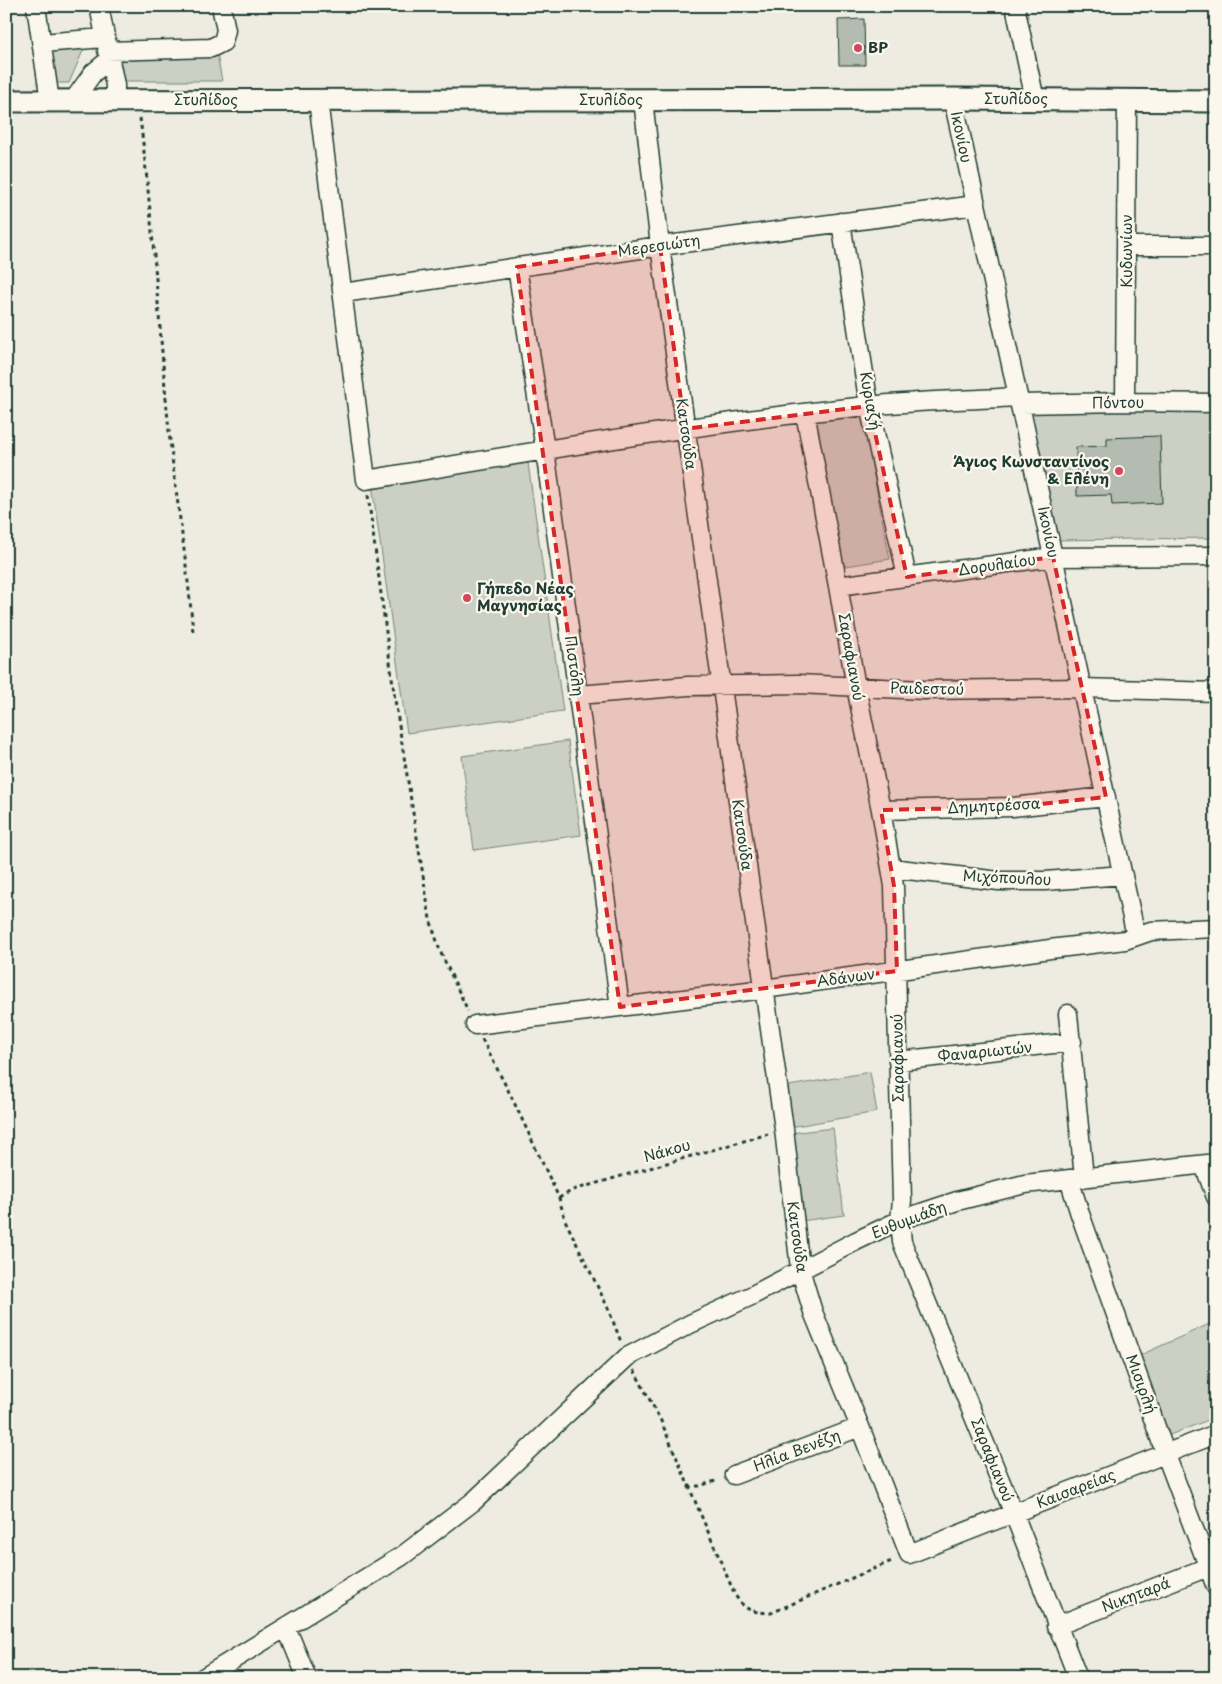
<svg xmlns="http://www.w3.org/2000/svg" width="1222" height="1684" viewBox="0 0 1222 1684" font-family="'Playpen Sans',sans-serif">
<rect width="100%" height="100%" fill="#eeece1"/>
<filter id="ink" filterUnits="userSpaceOnUse"><feTurbulence type="fractalNoise" baseFrequency=".02" numOctaves="2"/><feDisplacementMap in="SourceGraphic" scale="10" xChannelSelector="R" yChannelSelector="G"/><feConvolveMatrix kernelMatrix="1 2 1 2 8 2 1 2 1" color-interpolation-filters="sRGB"/></filter>
<g filter="url(#ink)">
<path fill="#cbcfc4" stroke="#75867c" d="M42 42 85 46 69 83H46Z
M215 43 222 81H118L111 54Z
M1216 408V538L1055 540 1028 410Z
M862 414 890 559 840 567 812 421Z
M528 463 563 711 407 733 372 485Z
M568 741 581 835 474 850 462 756Z
M870 1072 877 1112 790 1127 783 1087Z
M833 1128 844 1215 801 1221 790 1133Z
M1216 1321V1417L1162 1438 1134 1358Z"/>
<path fill="#b4bbb0" stroke="#1f3d34" d="M864 19 865 65H839L838 20Z
M1160 436 1162 503 1112 505 1111 495 1077 496 1076 447 1107 446V438Z"/>
<g fill="none" stroke-linecap="round" stroke-linejoin="round">
<g stroke="#1f3d34" stroke-width="21">
<path id="minor" d="M36 6 50 101
M99 6 115 85V100
M1015 6 1035 100
M42 43 104 38
M107 51 211 48 223 42 226 30 221 6
M953 99 1136 936
M318 100 366 480C532 452 699 423 867 406 917 401 968 400 1018 397
M643 100 660 246 784 1129 800 1269 813 1312 860 1427 909 1554 1216 1434
M73 101 93 73 109 60
M841 222 869 406 907 577
M1127 246H1216
M517 267 545 450 620 1007
M343 293 660 246 976 205
M1125 402 1127 99
M1020 404 1125 402 1216 403
M805 413 838 586 856 687 881 810 894 886 902 1200 900 1220 902 1242 1014 1514 1078 1678
M838 586 1053 557 1216 556
M578 695 688 686 798 684 924 690 1082 688 1216 692
M881 810 1012 807 1106 797
M891 868 999 881H1045L1123 875
M1068 1014 1084 1178
M475 1025 764 989 1050 949 1125 940 1151 931 1216 928
M898 1061 1072 1042
M1204 1165 1216 1197
M1069 1179 1080 1214 1166 1455 1216 1587
M734 1475 860 1427
M1056 1626 1216 1564
M285 1628 291 1639 307 1678
M203 1678 402 1556 474 1501 627 1357 690 1324 751 1296 856 1241 900 1220 957 1201 1025 1184 1216 1163"/>
</g>
<g stroke="#1f3d34" stroke-width="25">
<path id="major" d="M6 101 953 99 1216 101"/>
</g>
<path stroke="#1f3d34" stroke-width="3" stroke-dasharray="4 4" stroke-linecap="butt" d="M140 118C153 222 159 327 169 431 176 499 188 566 193 634
M368 495 395 700 430 919 440 951 468 1011
M482 1039 512 1098 559 1198 565 1220 608 1308 621 1342
M559 1198 573 1190 768 1134
M634 1370 661 1421 735 1595C746 1611 751 1612 771 1613L894 1560
M688 1486H699L719 1480"/>
<use href="#minor" stroke="#fbf7ec" stroke-width="18"/>
<use href="#major" stroke="#fbf7ec" stroke-width="21"/>
</g>
</g>
<path fill="#d62828" fill-opacity="0.2" stroke="#d62828" stroke-width="4" stroke-dasharray="10 6" stroke-linejoin="round" d="M660 246 685 429 869 406 907 577 1053 557 1106 797 1012 807 881 810 894 886 897 971 620 1007 517 267Z"/>
<g fill="#d1495b" stroke="#fbf7ec" stroke-width="2">
<circle cx="858" cy="48" r="5"/>
<circle cx="1119" cy="471" r="5"/>
<circle cx="467" cy="598" r="5"/>
</g>
<g text-anchor="middle" stroke-width="4.5" stroke-linejoin="round" paint-order="stroke">
<g font-size="15" font-weight="bold" fill="#1f3d34" stroke="#fbf7ec" text-anchor="start">
<text x="868" y="53">BP</text>
<text x="1109" y="467" text-anchor="end">Άγιος Κωνσταντίνος<tspan x="1109" dy="17">&amp; Ελένη</tspan></text>
<text x="477" y="594">Γήπεδο Νέας<tspan x="477" dy="17">Μαγνησίας</tspan></text>
</g>
<g font-size="15" fill="#1f3d34" stroke="#fbf7ec">
<text x="1016" y="104">Στυλίδος</text>
<text x="206" y="105">Στυλίδος</text>
<text x="611" y="105">Στυλίδος</text>
<text transform="translate(961 137) rotate(78)" y="5">Ικονίου</text>
<text transform="translate(659 246) rotate(-8)" y="5">Μερεσιώτη</text>
<text transform="translate(1127 251) rotate(-90)" y="5">Κυδωνίων</text>
<text transform="translate(870 401) rotate(80)" y="5">Κυριαζή</text>
<text transform="translate(1118 403) rotate(-1)" y="5">Πόντου</text>
<text transform="translate(686 434) rotate(82)" y="5">Κατσούδα</text>
<text transform="translate(1048 532) rotate(78)" y="5">Ικονίου</text>
<text transform="translate(997 565) rotate(-8)" y="5">Δορυλαίου</text>
<text transform="translate(851 657) rotate(80)" y="5">Σαραφιανού</text>
<text transform="translate(574 666) rotate(82)" y="5">Πιστόλη</text>
<text transform="translate(927 689) rotate(1)" y="5">Ραιδεστού</text>
<text transform="translate(994 806) rotate(-3)" y="5">Δημητρέσσα</text>
<text transform="translate(742 835) rotate(82)" y="5">Κατσούδα</text>
<text transform="translate(1007 878) rotate(3)" y="5">Μιχόπουλου</text>
<text transform="translate(846 978) rotate(-8)" y="5">Αδάνων</text>
<text transform="translate(985 1052) rotate(-6)" y="5">Φαναριωτών</text>
<text transform="translate(898 1058) rotate(-91)" y="5">Σαραφιανού</text>
<text transform="translate(667 1151) rotate(-16)" y="5">Νάκου</text>
<text transform="translate(909 1220) rotate(-21)" y="5">Ευθυμιάδη</text>
<text transform="translate(797 1237) rotate(82)" y="5">Κατσούδα</text>
<text transform="translate(1141 1384) rotate(70)" y="5">Μισιρλή</text>
<text transform="translate(797 1451) rotate(-21)" y="5">Ηλία Βενέζη</text>
<text transform="translate(992 1460) rotate(68)" y="5">Σαραφιανού</text>
<text transform="translate(1076 1489) rotate(-21)" y="5">Καισαρείας</text>
<text transform="translate(1136 1595) rotate(-21)" y="5">Νικηταρά</text>
</g>
</g>
<rect width="1222" height="1684" fill="none" stroke="#fbf7ec" stroke-width="25"/>
<rect x="12" y="12" width="1197" height="1659" fill="none" stroke="#1f3d34" stroke-width="2" filter="url(#ink)"/>
</svg>
